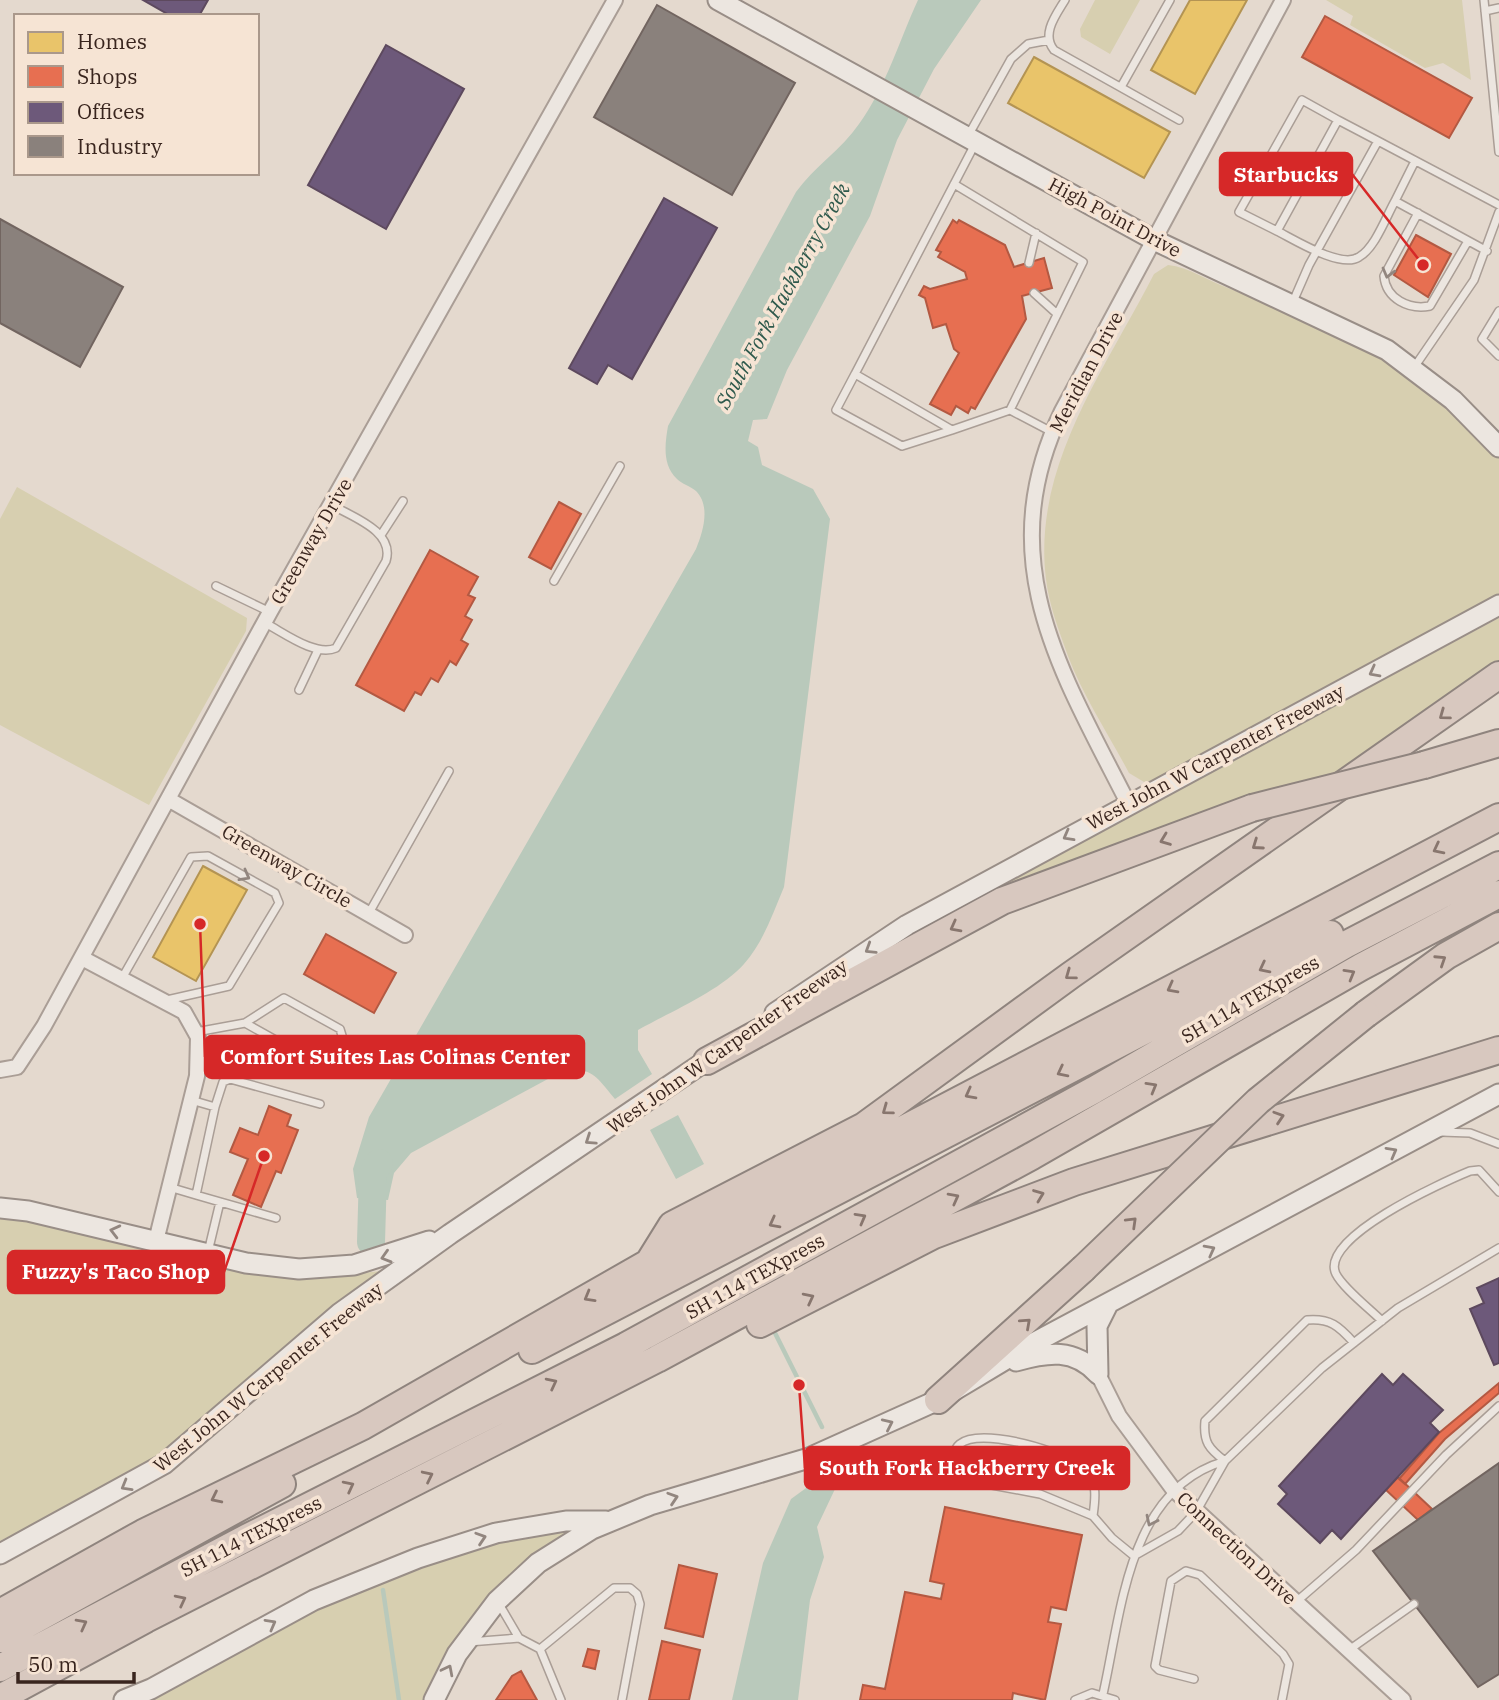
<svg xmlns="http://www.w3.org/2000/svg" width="1499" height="1700" viewBox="0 0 1499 1700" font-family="'IBM Plex Serif',serif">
<rect width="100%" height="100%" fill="#e4d9ce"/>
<path fill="#d7cfb0" d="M1095 0H1140L1110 54 1081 37 1080 29Z
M1326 0H1462L1471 80 1443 63 1425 68 1350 25 1353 16Z
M1168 265C1189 267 1208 281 1228 288 1288 312 1353 338 1406 376 1440 400 1469 429 1499 458V597L1155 780 1144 782 1129 773C1109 735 1083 696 1068 656 1059 631 1049 605 1046 579 1032 466 1105 370 1154 274Z
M17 487 247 618 246 631 149 805 0 725V519Z
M1499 618V661L1349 769 1246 798 869 958 1009 878Z
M0 1214 274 1277 311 1278 382 1271 195 1427 142 1468 0 1541Z
M577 1529 540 1551 425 1700H146C261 1639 379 1568 508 1540 530 1535 554 1533 577 1529Z"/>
<path fill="#b9c9bb" d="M918 0H981L934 69 897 140 870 216 787 370 767 419 753 420 748 441 758 447 762 465 813 489 830 519 784 887C773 913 763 943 744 964 720 991 670 1012 638 1030V1050L652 1074 615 1099C596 1076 590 1064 559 1073L411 1153 394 1173 388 1200 357 1198 353 1169 369 1117 696 549C703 532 711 506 696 491 690 486 682 484 677 479 662 465 665 444 668 426L796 192C814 167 842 149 859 124 886 87 899 41 918 0Z
M678 1115 704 1164 676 1179 650 1130Z
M844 1470 817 1527 824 1557 810 1600 798 1700H732L763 1563 791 1499 824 1475Z"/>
<path fill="#e9c46a" stroke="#b49453" stroke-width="2" d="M1190 0H1247L1195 94 1151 70Z
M1034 57 1170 132 1144 178 1008 103Z
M203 866 247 890 196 981 153 957Z"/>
<path fill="#e76f51" stroke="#b35942" stroke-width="2" d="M1325 16 1472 98 1449 138 1302 57Z
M953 220 957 223 959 220 1005 245 1014 267 1044 258 1052 288 1022 296 1026 319 975 409 971 407 968 413 956 406 951 415 930 404 959 353 954 349 946 324 933 328 925 298 919 295 924 286 930 289 967 279 965 272 938 257 941 252 936 250Z
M1416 235 1451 254 1428 297 1394 275Z
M559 502 581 514 551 569 529 557Z
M430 550 478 577 468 595 475 598 465 616 472 620 461 640 468 644 456 665 450 661 438 682 431 678 421 695 415 692 404 711 356 685Z
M326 934 396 973 374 1013 304 974Z
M269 1106 291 1115 287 1126 298 1130 281 1173 276 1171 261 1207 233 1195 248 1159 230 1152 240 1128 258 1135Z
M1499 1383V1393L1445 1439 1405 1484 1399 1479 1439 1433Z
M1398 1477 1432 1509 1418 1520 1386 1490Z
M945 1507 1082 1535 1066 1610 1051 1607 1048 1622 1061 1624 1045 1700 1013 1693 1012 1700H860L863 1685 885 1689 905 1592 941 1599 944 1584 930 1581Z
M679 1565 717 1574 703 1637 665 1628Z
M662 1641 700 1650 689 1700H649Z
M588 1649 599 1651 595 1669 583 1666Z
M521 1671 537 1700H496L512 1676Z"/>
<path fill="#6d597a" stroke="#5d495e" stroke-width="2" d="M143 0H208L199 16H171Z
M386 45 464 89 386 229 308 185Z
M664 198 717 228 632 379 608 365 597 384 569 368Z
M1499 1278V1363L1494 1365 1470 1309 1484 1303 1477 1288Z
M1382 1374 1393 1385 1403 1374 1443 1410 1430 1423 1439 1432 1341 1539 1332 1530 1320 1543 1278 1504 1287 1494 1279 1486Z"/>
<path fill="#8a817c" stroke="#726560" stroke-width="2" d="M657 5 795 83 732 195 594 117Z
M0 219 123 287 80 367 0 323Z
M1499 1463V1674L1478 1687 1373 1551Z"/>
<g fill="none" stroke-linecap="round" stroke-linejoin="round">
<path stroke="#b9c9bb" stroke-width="4.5" d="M775 1333 822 1427
M383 1590 399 1700"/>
<path stroke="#b9c9bb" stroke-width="28" d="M371 1242 373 1173 379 1163"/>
<g stroke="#aa9e96" stroke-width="10">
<path id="lane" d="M1065 0C1056 15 1041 34 1054 50L1179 120
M1484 0 1499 152
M1485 11 1499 8
M1121 87 1170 0
M968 136 1011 59 1028 44 1049 40
M1378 141 1338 120 1277 231C1295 240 1341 269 1359 257 1375 248 1386 217 1395 201
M976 142 855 374 952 430 1010 410 1052 432
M1415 161 1395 201 1487 251
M954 184 1083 262 1010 410
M1418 213 1384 276C1386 299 1409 310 1430 306L1468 241
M1277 231 1239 212 1302 100 1338 120
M1029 263 1036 233
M1034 293 1056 313
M1292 304 1309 265 1378 141 1499 205
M1499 311 1482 339 1499 356
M1413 369 1474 280 1499 212
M855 374 836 410 902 446 952 430
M381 535 403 501
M554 581 620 466
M216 586 270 612
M265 623C283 632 315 657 336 648L386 561C395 531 352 517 332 505
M299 690 318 650
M369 913 449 771
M121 980 191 857 208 856 275 893 279 903 229 986 167 1000
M196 1032 245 1023 324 1067 336 1061 344 1042 340 1029 284 998 245 1023
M191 1100 215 1107 223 1082 230 1079 320 1104
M1441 1132 1470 1133 1499 1144
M169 1187 196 1195 215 1107
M196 1195 276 1218
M208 1252 220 1202
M1382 1321C1370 1309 1343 1288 1336 1274 1318 1238 1443 1182 1470 1171L1479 1170 1499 1192
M1225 1461C1209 1449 1203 1442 1205 1421L1307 1320C1330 1318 1339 1326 1354 1343
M1093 1516 1040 1494 965 1480C914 1406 1066 1448 1086 1470 1098 1482 1095 1501 1093 1516L1112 1538 1134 1556
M1134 1556 1178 1531 1196 1512 1225 1461 1322 1368 1398 1308 1499 1248
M1296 1602 1356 1550 1446 1455 1499 1406
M519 1638 540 1649 561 1700
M469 1642 519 1638 499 1604
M540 1649 614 1588H630L637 1594 640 1604 622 1700
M1349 1650 1414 1604
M1194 1679 1159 1670 1155 1666 1171 1581 1186 1571 1200 1575 1283 1654 1289 1664 1282 1700
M1103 1694C1122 1610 1128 1489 1225 1461
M1075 1700 1092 1693 1115 1700"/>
</g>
<g stroke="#aa9e96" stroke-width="18">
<path id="street" d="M168 799 405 935
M1128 803C1061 671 990 561 1062 411L1283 0
M82 958 184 1012 198 1037 197 1076 156 1241
M0 1070 17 1067 44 1026 270 612 615 0
M1098 1374 1119 1416 1173 1489 1403 1700"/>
</g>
<g stroke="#998e87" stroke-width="23">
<path id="secondary" d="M718 0 1156 241 1387 350 1453 400 1499 447
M775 1013 907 925 1499 605
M0 1208 28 1211 246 1263 299 1269 354 1265 429 1241
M1016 1361C1048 1352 1074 1348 1098 1374
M1098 1374 1097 1326 1107 1306
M0 1554 164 1464 340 1313 450 1234 716 1054
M124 1700 151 1689 314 1600 418 1558 496 1533 566 1521H606
M434 1700 457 1654 497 1601 538 1563 592 1529 650 1505 809 1458 938 1400 1028 1346 1499 1094"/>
</g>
<g stroke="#8f847e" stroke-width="30">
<path id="highway" d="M1424 765 1499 743
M1366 1014 1446 956 1499 926
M707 1061 1002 901 1252 808
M649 1262 672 1225 864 1126 1071 975 1499 675
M760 1324 934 1235 1074 1182 1499 1050
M532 1350 1330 934
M938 1400 1083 1269
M0 1613 143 1533 363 1426 648 1263 1499 817
M0 1639 282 1484
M0 1668 248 1537 626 1346 1094 1090 1345 945 1499 865
M0 1698 146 1619 657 1359 1032 1156 1361 967 1499 894"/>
</g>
<use href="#lane" stroke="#ece6e0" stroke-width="7"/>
<use href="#street" stroke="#ece6e0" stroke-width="14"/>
<use href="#secondary" stroke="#ece6e0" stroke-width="19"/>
<use href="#highway" stroke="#d8c8bf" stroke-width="26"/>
<g stroke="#8f847e" stroke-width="30" stroke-linecap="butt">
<path id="highway-bridge" d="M1252 808 1424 765
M1083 1269 1258 1101 1366 1014"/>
</g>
<use href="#highway-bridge" stroke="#d8c8bf" stroke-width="26"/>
</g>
<defs><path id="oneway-chevron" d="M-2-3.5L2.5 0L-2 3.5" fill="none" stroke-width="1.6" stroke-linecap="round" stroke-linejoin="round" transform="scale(1.75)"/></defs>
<g stroke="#92867f">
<use href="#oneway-chevron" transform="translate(1388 273) rotate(105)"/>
<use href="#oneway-chevron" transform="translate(1374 672) rotate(152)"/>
<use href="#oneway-chevron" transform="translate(1068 836) rotate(151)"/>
<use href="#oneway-chevron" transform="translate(245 876) rotate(29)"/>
<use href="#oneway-chevron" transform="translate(870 949) rotate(148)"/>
<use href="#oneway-chevron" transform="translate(590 1140) rotate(146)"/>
<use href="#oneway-chevron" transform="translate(1392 1152) rotate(-29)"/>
<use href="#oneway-chevron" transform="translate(115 1231) rotate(-166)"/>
<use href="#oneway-chevron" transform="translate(1210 1250) rotate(-28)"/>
<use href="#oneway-chevron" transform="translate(386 1257) rotate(163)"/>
<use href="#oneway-chevron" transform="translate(888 1424) rotate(-25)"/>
<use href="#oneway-chevron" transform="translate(126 1486) rotate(150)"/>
<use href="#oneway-chevron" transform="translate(673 1498) rotate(-18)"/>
<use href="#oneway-chevron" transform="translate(1151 1521) rotate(116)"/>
<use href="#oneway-chevron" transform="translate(481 1538) rotate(-18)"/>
<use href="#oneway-chevron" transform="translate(271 1624) rotate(-29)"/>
<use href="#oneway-chevron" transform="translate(448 1670) rotate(-63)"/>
</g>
<g stroke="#88766e">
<use href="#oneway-chevron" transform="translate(1444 715) rotate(144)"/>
<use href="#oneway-chevron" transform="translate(1165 840) rotate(159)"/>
<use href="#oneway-chevron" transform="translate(1257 845) rotate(145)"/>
<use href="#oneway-chevron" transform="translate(1438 849) rotate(153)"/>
<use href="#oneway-chevron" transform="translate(955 927) rotate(152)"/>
<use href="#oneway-chevron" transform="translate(1441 960) rotate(-33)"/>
<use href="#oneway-chevron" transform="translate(1264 968) rotate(153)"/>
<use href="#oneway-chevron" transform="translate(1350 974) rotate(-30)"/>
<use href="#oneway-chevron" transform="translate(1070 975) rotate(144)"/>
<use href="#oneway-chevron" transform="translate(1172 988) rotate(152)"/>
<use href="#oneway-chevron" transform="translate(1062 1072) rotate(153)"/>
<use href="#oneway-chevron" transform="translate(1152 1087) rotate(-30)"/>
<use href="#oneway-chevron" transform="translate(970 1094) rotate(152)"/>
<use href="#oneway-chevron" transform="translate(887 1110) rotate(144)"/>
<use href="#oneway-chevron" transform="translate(1279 1117) rotate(-18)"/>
<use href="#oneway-chevron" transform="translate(1039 1195) rotate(-21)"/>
<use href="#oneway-chevron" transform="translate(954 1198) rotate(-28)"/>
<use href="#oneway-chevron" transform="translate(861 1218) rotate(-29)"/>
<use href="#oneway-chevron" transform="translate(1132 1222) rotate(-44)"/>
<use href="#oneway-chevron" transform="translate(774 1223) rotate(152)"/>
<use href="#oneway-chevron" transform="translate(589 1297) rotate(150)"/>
<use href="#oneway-chevron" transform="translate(809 1298) rotate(-27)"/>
<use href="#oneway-chevron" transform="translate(1026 1323) rotate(-42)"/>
<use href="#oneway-chevron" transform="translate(552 1383) rotate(-27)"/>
<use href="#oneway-chevron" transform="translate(428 1476) rotate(-26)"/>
<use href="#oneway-chevron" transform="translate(349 1486) rotate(-27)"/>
<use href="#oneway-chevron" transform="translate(216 1498) rotate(154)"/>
<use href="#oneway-chevron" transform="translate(181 1600) rotate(-27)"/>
<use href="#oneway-chevron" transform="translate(82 1624) rotate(-28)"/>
</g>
<g text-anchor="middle" stroke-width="7" stroke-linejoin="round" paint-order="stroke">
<g font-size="19" fill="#39251e" stroke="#f6e4d4">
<text transform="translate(1115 217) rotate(28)" y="7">High Point Drive</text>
<text transform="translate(1086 372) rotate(-62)" y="7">Meridian Drive</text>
<text transform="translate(311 541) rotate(-60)" y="7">Greenway Drive</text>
<text transform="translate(1215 757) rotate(-28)" y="7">West John W Carpenter Freeway</text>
<text transform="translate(287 866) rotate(30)" y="7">Greenway Circle</text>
<text transform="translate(1250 999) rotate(-30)" y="7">SH 114 TEXpress</text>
<text transform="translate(727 1046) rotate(-35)" y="7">West John W Carpenter Freeway</text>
<text transform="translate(755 1276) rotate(-29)" y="7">SH 114 TEXpress</text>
<text transform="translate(268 1377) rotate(-39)" y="7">West John W Carpenter Freeway</text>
<text transform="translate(251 1536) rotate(-27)" y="7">SH 114 TEXpress</text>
<text transform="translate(1237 1548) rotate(43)" y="7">Connection Drive</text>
</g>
<g font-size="21" font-style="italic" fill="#2e594c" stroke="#f6e4d4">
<text transform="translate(783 296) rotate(-61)" y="7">South Fork Hackberry Creek</text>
</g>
</g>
<path fill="none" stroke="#d62828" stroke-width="2.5" d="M1423 265L1352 174M200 924L205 1057M264 1156L224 1272M799 1385L805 1468"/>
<g fill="#d62828" stroke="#f6e4d4" stroke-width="2.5">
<circle cx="1423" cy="265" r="7"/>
<circle cx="200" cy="924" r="7"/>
<circle cx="264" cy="1156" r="7"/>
<circle cx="799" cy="1385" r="7"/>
</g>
<g fill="#d62828" stroke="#d62828" stroke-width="2.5">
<rect x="1220" y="153" width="132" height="42" rx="7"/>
<rect x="205" y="1036" width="379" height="42" rx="7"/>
<rect x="8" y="1251" width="216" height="42" rx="7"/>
<rect x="805" y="1447" width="324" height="42" rx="7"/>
</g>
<g font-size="21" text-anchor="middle" font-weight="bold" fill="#fff">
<text x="1286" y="182">Starbucks</text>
<text x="395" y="1064">Comfort Suites Las Colinas Center</text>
<text x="116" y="1279">Fuzzy's Taco Shop</text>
<text x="967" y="1475">South Fork Hackberry Creek</text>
</g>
<rect x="14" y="14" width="245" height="161" fill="#f6e4d4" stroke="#aa988b" stroke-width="2"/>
<rect x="28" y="32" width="35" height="21" fill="#e9c46a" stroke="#aa988b" stroke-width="2"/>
<text x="77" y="49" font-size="21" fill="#39251e">Homes</text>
<rect x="28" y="66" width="35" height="21" fill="#e76f51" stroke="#aa988b" stroke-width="2"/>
<text x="77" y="84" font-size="21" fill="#39251e">Shops</text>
<rect x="28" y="102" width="35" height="21" fill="#6d597a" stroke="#aa988b" stroke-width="2"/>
<text x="77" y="119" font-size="21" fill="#39251e">Offices</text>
<rect x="28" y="136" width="35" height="21" fill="#8a817c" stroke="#aa988b" stroke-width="2"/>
<text x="77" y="154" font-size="21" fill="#39251e">Industry</text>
<path d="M18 1672v10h116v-10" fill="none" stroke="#39251e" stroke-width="3.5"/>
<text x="28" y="1672" font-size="21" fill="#39251e" stroke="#f6e4d4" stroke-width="5" paint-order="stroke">50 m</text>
</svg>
